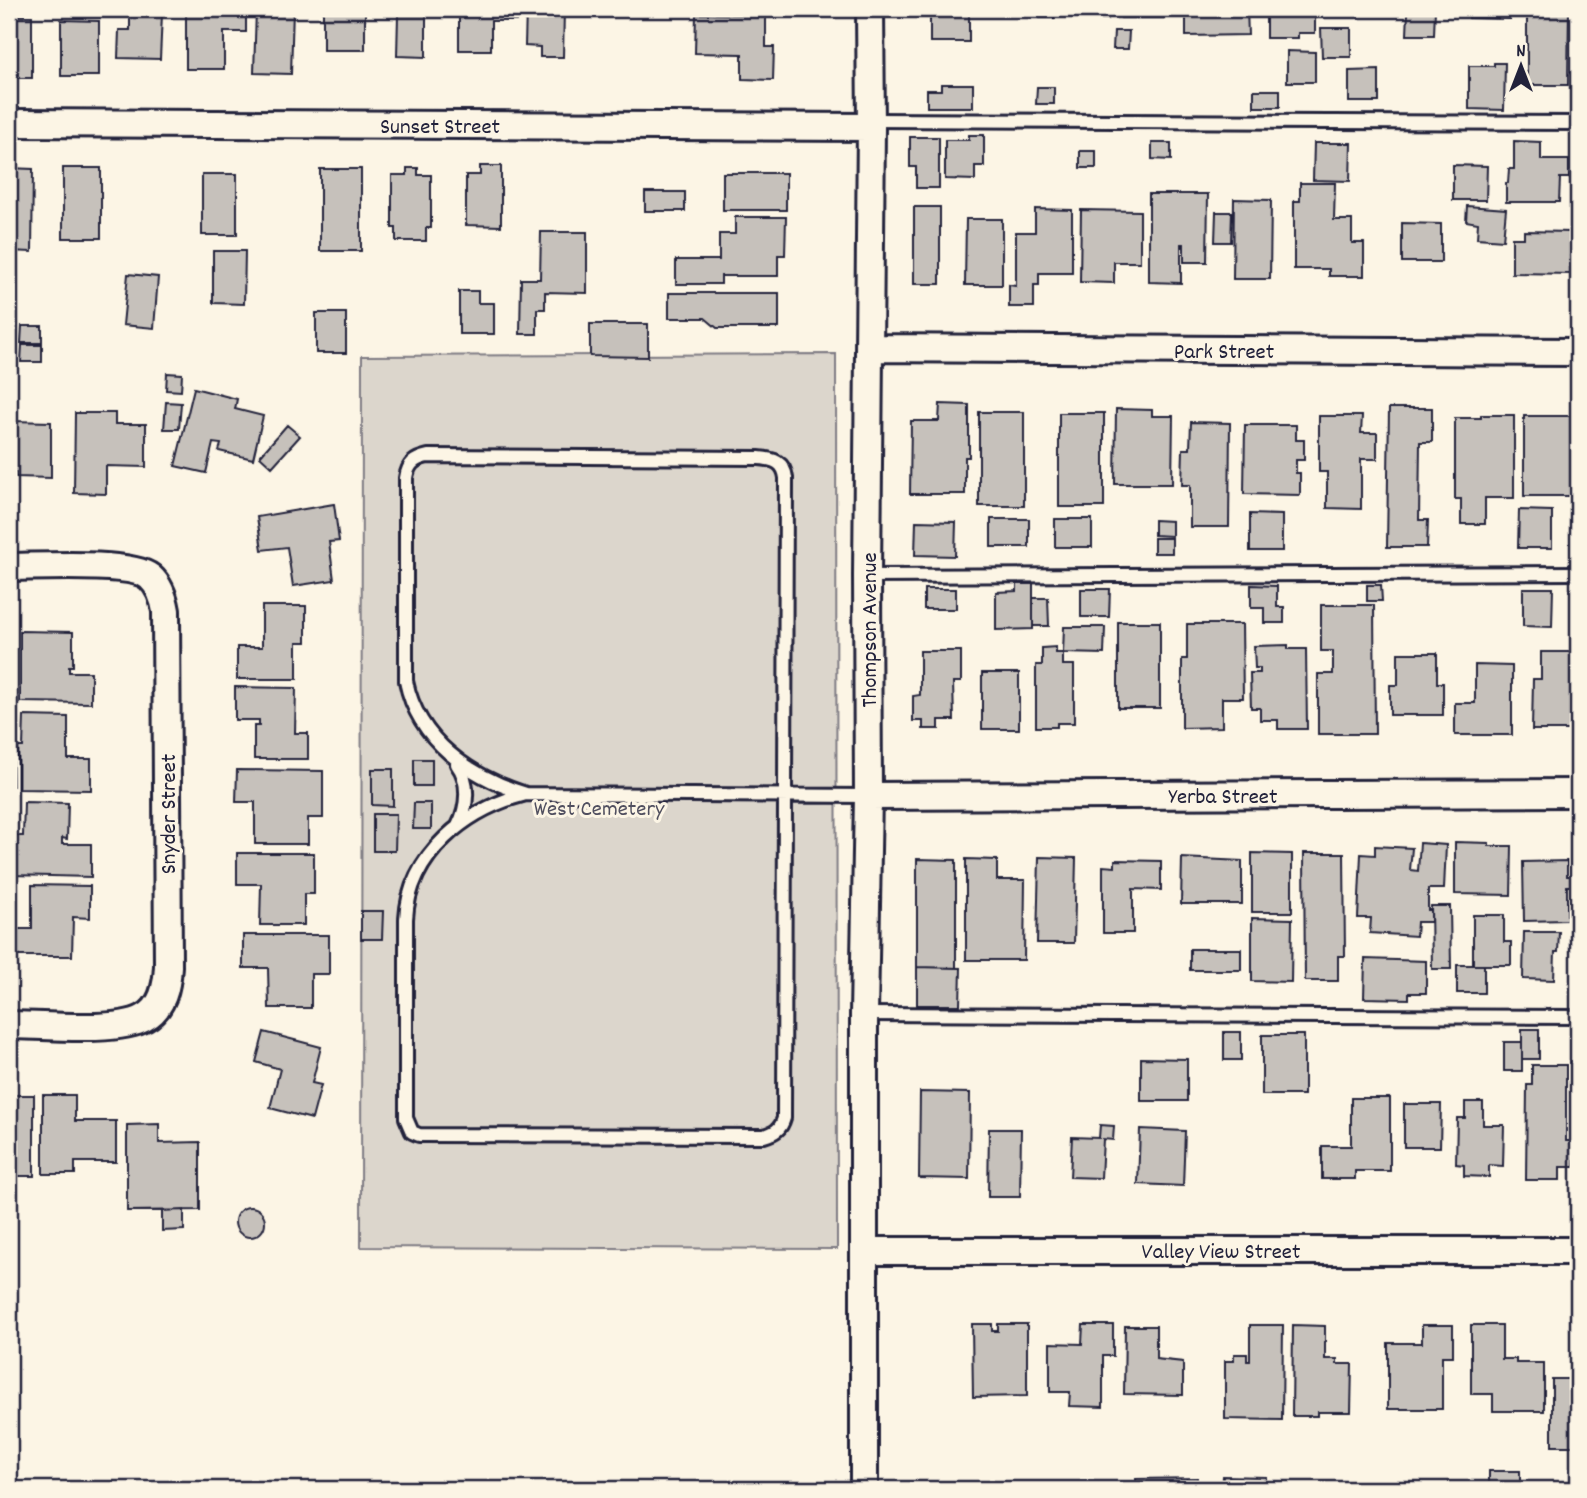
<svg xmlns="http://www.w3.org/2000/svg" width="1587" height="1498" viewBox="0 0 1587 1498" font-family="Dekko,sans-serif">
<rect width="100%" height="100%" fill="#fcf5e5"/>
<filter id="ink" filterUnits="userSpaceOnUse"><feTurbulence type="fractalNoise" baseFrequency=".0143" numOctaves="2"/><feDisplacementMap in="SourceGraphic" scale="14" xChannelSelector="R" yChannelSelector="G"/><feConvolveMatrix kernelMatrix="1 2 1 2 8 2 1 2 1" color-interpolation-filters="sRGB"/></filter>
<g filter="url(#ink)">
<path fill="#dcd6cc" stroke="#7f7c84" stroke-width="2" d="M836 354 837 1249 361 1247 362 356Z"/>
<path fill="#c6c1bb" stroke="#22223b" stroke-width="2" d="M142 9H156V14H162L160 59 118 58 119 30H130V13H142Z
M186 9H246V32H224V69H186Z
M256 9H293L291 74 254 73Z
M323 9H365V50H323Z
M459 9H516V21H491V50H459Z
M526 9H564L563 57H540V47L525 46Z
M930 9H969V42H930Z
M1040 9H1054V18H1040Z
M1080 9H1108V19L1080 18Z
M1121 9H1165V18H1121Z
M1186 9H1247L1248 35 1186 36Z
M1266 9H1315V33H1298V38H1266Z
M1324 9H1358V15L1324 14Z
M1401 9H1435L1434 35H1407L1408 12H1401Z
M1469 9H1510V19L1469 18Z
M1527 9H1569L1568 85H1527Z
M696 14 766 15V47H774L773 80 742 79V54L695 53Z
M398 15H426V57L397 56Z
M11 16H32V78H9V24Z
M61 20 99 21V76H61Z
M1321 28H1351V57H1322Z
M1114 31H1129L1128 49H1113Z
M1287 51 1315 52V82H1287Z
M1494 63H1505L1504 110 1469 109V66H1494Z
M1379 70V102H1349V71Z
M941 84H973V107H927V90H941Z
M1037 87H1054V104H1036Z
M1254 90H1280V107H1254Z
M969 135H984V166H975V180L945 179V140H969Z
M910 137H939V188H916V167H910Z
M1514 141 1541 142V160H1569V178H1560L1559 202H1506V183H1508L1509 169H1514Z
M1152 143H1171V160L1152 159Z
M1314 143H1351L1350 181 1313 180Z
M1080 151H1096V168H1080Z
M1453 165 1487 166 1486 200H1453Z
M480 166H501V226L466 225V175H480Z
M9 168 33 169 32 252 9 251Z
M63 168H101V238H63Z
M407 168H418V175H431V228H426V241H396V228H392V175H407Z
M320 169H361V251H320Z
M723 173H786V210H723Z
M202 174H237V235H202Z
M1300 183H1335L1334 220H1352V243H1364V276H1329V269H1294V201H1300Z
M645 192H685V211H645Z
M1149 194H1208L1207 262H1184V244H1181V283L1149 282Z
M1234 199 1271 200 1270 279H1233Z
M1467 206 1506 209 1503 240 1477 238 1478 223 1466 221Z
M914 207H940V284H914Z
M1035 209 1072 210V273H1039V285H1034V307H1009V285L1016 286V232H1035Z
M1081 210 1140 211V262H1114V283L1080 282Z
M1216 212H1232L1231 242H1215Z
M735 217H786L785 255H778V276H721V284H676V260H719V234H735Z
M966 219H1002V285H965Z
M1402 223 1441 224V262H1402Z
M1524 231 1571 232V274L1512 273V238H1524Z
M541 232H587V293L545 292V309H537V334H520L521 279H540Z
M213 251H245L244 304 213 303Z
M128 274 158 277 154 328 123 325Z
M459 291H478V303H494V334H459Z
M669 293H779V328H717L705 318H669Z
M316 313H346V353H316Z
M590 324H648V357L590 356Z
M22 326H42V343H21Z
M22 345H42V362H21Z
M167 373 182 374 181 391 166 390Z
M194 388 237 399 235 409 263 416 253 459 219 451 221 444 213 443 206 473 175 466Z
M166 402 181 403 179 429H164Z
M940 404 969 405V457H965V494H910L911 421H939Z
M1389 408H1432V442H1420L1419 520H1428L1427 547H1387Z
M1116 409 1152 410V416H1173L1172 484H1115Z
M979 412H1024V506H979Z
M75 413H115V424H146V467L106 466V494L74 493Z
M1059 413H1104V507H1059Z
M1481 415H1514V498H1485V524H1461V499H1455V418H1481Z
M1319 416H1362L1361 433H1377V459H1361V509L1327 508V472H1319Z
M1524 416H1572V496H1524Z
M11 421 51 422V478L16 477V472H9V495V434H11Z
M1191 422 1230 423 1229 527H1190V485H1182L1183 449H1190Z
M287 425 300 436 272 467 260 456Z
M1245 425H1296V440H1304V460H1296V473H1300V495L1244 494Z
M334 504 339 541 329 542 334 580 293 586 287 547 262 550 257 517Z
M1519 510 1552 511V548H1518Z
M1250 514 1282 515V551H1250Z
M991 519H1029V547H991Z
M1055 519H1092V547H1055Z
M1154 520 1172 521V536L1154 535Z
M916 521 956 522 955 556 915 555Z
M1154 538H1172V553H1154Z
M1017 584H1033V629L996 630V592L1017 591Z
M1251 585 1277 586V607H1284V623H1264V608H1251Z
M1367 585H1381L1382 601H1367Z
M1523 588H1553L1552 627 1523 626Z
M924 589H956V609H924Z
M1081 589H1110L1109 617H1081Z
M1033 598H1048L1049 626H1033Z
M1321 605H1374L1375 734H1318V674H1333V651H1321Z
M262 606H306V642H297V679H237V647H262Z
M1118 622H1160V708H1118Z
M1187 624H1242L1243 698H1222V727L1182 728V659H1187Z
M1064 627H1105L1104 654 1063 653Z
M20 631 73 632V666H69V672H91V703L20 702Z
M1288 645V649H1306L1307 729H1278V720H1260V708H1251L1250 673H1260V668H1255L1254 646Z
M1056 647V653H1063V665H1074V723H1057V727H1036V665H1042V648Z
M920 651H961V682H953L954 720H939V729H923V721H913V696L920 695Z
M1541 652H1575L1573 730H1532L1533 679H1541Z
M1398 653H1437V683H1443V715H1390V685H1398Z
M1475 665 1512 666V735H1455V703H1475Z
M982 673H1019V729H982Z
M235 687 296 688 295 733H308V759H254V726H259V720H235Z
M24 716 68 717V759H91V790L18 789V747H23Z
M9 730H12L13 786H9Z
M414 759H432V786H414Z
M372 769H393V806L372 805Z
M237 770 323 771V818H308V844H255V802H236Z
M24 802 68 803 67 839 62 838V844H91V877L12 875 13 836H23Z
M414 803H431V829H413Z
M373 814H396L395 851H373Z
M1455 842 1489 843V846H1512L1511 895 1455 894Z
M1420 843 1446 845 1444 889H1428V910H1431V922H1417L1416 936 1370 933 1371 918H1358L1361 854 1375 855V846L1412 848 1410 870 1418 871Z
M237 853H314V894H304V925H260L261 884H237Z
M1252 853 1292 854V912H1252Z
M1304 853H1344L1345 956H1338V981H1305Z
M1039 857 1076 858 1074 943H1037Z
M1182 858 1242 861V904H1181Z
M917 859 956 860V968L917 967Z
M966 859 997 860V880H1025L1024 960H966Z
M1115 860 1161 861V890L1133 889V933H1103V866L1115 867Z
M1567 861V876H1575V886H1567V920L1524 921 1523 862Z
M32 885 90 886V918L73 917 72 956H18V929H32Z
M1431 906H1450L1451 969H1432Z
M361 911H383L382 939H361Z
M1473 915H1504V942H1511V965H1473Z
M1252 918 1292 919 1291 982 1252 981Z
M1524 932H1559L1558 952H1555L1554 980 1523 979Z
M243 935H329V974H311V1008H269L268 968H243Z
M1190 949H1241V970H1190Z
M1365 959 1426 961V993H1409V999L1364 998Z
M1457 965H1484V993H1457Z
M917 967 961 968 960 1005H917Z
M1522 1029H1539V1059H1522Z
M264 1032 321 1047 312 1083 321 1085 312 1119 270 1108 280 1069 256 1062Z
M1224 1032H1241V1060H1224Z
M1262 1035H1304V1095H1262Z
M1504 1042H1522V1071H1504Z
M1141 1058 1187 1059V1101H1141Z
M1532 1065H1566V1141H1575L1574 1167H1560V1180H1526L1527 1085H1532Z
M920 1092 970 1093 969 1179 919 1178Z
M9 1095H34V1176H9Z
M43 1095H75V1121H116V1162H75V1174H43Z
M1351 1098H1390V1171H1355V1179H1322V1146H1351Z
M1465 1102H1483V1125H1504L1503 1166 1489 1165V1177L1464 1176V1165L1456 1164 1457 1118H1465Z
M1404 1104H1441L1440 1147H1404Z
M159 1124V1143L200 1142V1210L127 1211V1125Z
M1100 1125 1114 1126 1113 1140 1103 1139 1101 1178 1070 1177 1072 1137 1099 1138Z
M989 1129H1021L1020 1197H988Z
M1140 1129 1185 1131 1183 1186 1138 1184Z
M235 1222a15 15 0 1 1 30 0a15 15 0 1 1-30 0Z
M184 1210V1230L162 1231V1211Z
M972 1324H992V1331H998V1324H1027V1396L973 1397Z
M1083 1325H1113V1356H1103V1407L1069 1406 1070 1392H1050V1343L1082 1344Z
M1250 1325H1283L1282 1420 1225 1419V1361H1234V1354H1247V1361H1250Z
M1293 1325 1325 1326V1359H1337V1364H1352L1351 1412H1318V1416H1292Z
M1422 1325H1453V1356H1442V1409H1388V1343H1422Z
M1471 1325H1502V1359H1516V1363H1544V1411H1493V1394H1471Z
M1125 1326H1156V1359L1183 1362V1395L1124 1394Z
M1577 1351 1578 1446H1552V1379H1577Z
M1489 1471H1520V1489H1463L1489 1488Z
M1223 1476 1266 1477V1489H1222Z
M1197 1478V1489H1136V1479Z"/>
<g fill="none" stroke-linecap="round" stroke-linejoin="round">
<g stroke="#22223b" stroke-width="18">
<path id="service" d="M871 120 1578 123
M867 576 1578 573
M457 764C470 781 468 807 458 826
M526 794C467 809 409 854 406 919V1118L412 1132 419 1135 764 1136C775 1133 781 1129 784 1118L786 478C784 462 774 459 759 458L428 456C414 459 408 464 406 478V681C418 741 471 777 526 794L868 796
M864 1014 1578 1017"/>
</g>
<g stroke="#22223b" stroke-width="32">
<path id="minor" d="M9 123 871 127
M870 348 1578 352
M9 567C37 567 131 561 150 577 160 586 164 599 166 611L168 966C167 986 163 1008 144 1018 118 1033 40 1025 9 1025
M868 796 1578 793
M865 1251H1578
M864 1489V1014L868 796 867 576 871 127 870 9"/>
</g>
<use href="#service" stroke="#fcf5e5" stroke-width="12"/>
<use href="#minor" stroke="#fcf5e5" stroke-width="26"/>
</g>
</g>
<g text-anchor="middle" stroke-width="6" stroke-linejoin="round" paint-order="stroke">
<g font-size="23" fill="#22223b" stroke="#fcf5e5">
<text x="440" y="133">Sunset Street</text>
<text x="1224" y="358">Park Street</text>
<text transform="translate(868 630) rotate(-90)" y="8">Thompson Avenue</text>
<text x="1223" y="803">Yerba Street</text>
<text transform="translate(167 814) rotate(-90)" y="8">Snyder Street</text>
<text x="1221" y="1258">Valley View Street</text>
</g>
<g font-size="23" fill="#504f5f" stroke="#fcf5e5">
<text x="599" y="815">West Cemetery</text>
</g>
</g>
<rect width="1587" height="1498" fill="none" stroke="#fcf5e5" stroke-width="35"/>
<rect x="18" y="18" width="1552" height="1463" fill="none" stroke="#22223b" stroke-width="2.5" filter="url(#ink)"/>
<g transform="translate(1521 66)" stroke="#fcf5e5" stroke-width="5" paint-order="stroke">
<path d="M0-5L12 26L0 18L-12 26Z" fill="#22223b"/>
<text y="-10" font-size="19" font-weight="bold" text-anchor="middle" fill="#22223b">N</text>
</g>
</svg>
